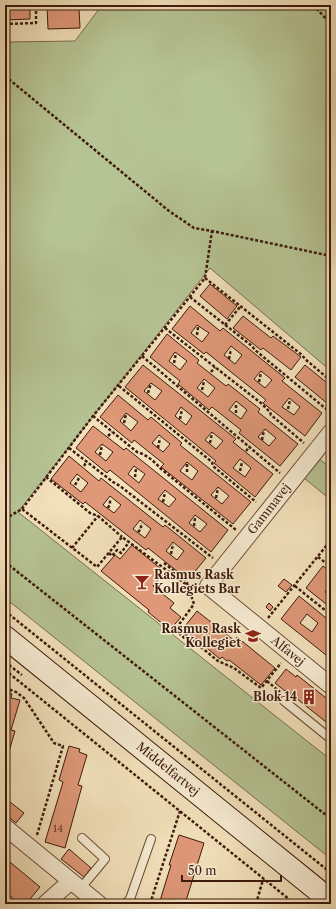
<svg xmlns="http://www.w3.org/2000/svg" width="336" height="909" viewBox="0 0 336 909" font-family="'Libre Caslon Text',serif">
<rect width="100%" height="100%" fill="#f2e1bb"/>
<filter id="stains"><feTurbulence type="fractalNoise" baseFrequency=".005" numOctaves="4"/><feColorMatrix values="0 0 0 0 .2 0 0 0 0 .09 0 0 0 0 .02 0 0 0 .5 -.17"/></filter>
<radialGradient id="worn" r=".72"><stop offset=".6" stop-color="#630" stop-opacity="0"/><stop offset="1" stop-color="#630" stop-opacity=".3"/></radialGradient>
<path fill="#b6c393" stroke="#7a6e50" d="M102 5H331V371L210 268 18 512 331 760V859L5 598V42L75 41Z
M319 459 331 468V500L304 478Z"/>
<path fill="#df9878" stroke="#3d1a0d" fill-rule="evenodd" d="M5 5H30V19L5 20Z
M47 5H71V8H79L80 28 48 29Z
M210 284 237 306 227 319 200 296Z
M190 306 220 331 223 328 285 378 282 381 322 413 305 436 263 403 266 400 206 352 204 354 172 329ZM197 325 209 333 202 342 191 333ZM231 346 242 355 235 364 224 355ZM261 371 272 380 265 388 254 379ZM289 398 300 407 294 415 282 407Z
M243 316 271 338 273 336 301 357 291 370 263 348 261 350 233 328Z
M167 334 199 360 197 363 226 386 228 384 260 409 258 412 298 444 280 466 239 433 241 430 212 407 209 410 178 384 180 381 150 357ZM175 352 187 361 180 370 169 361ZM204 379 215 388 208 397 197 388ZM236 401 247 410 241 419 229 410ZM265 429 276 438 269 446 258 437Z
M143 365 236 439 233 442 273 474 255 497 214 463 216 461 125 387ZM151 383 162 391 155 400 144 391ZM181 407 192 416 186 425 175 416ZM212 432 223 441 216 449 205 440ZM240 459 251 468 245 477 233 468Z
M305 365 331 386V400L328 404 295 377Z
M118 395 148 420 151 417 182 443 180 445 251 502 233 524 161 467 164 464 134 440 132 443 100 417ZM126 413 138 422 131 431 120 421ZM159 435 170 444 163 452 152 443ZM187 462 198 471 192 480 180 471ZM218 487 229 496 222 504 211 495Z
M93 426 124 450 126 448 228 530 211 552 110 470 107 473 76 448ZM102 444 113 452 106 461 95 452ZM134 466 145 474 139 483 128 474ZM165 490 176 499 169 507 158 499ZM195 515 207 524 200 532 189 523Z
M69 456 99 481 101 478 163 527 165 525 206 558 188 580 148 548 146 550 85 502 83 504 51 479ZM77 474 88 483 81 492 70 483ZM110 496 121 505 114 513 103 505ZM140 520 151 529 145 538 133 529ZM173 542 184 551 177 560 166 551Z
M132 545 161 569 160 571 164 574 153 586 174 603 170 608 181 617 170 630 148 612 149 610 101 571 115 555 120 559Z
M323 566 331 572V585L325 592 331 597V608L306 588Z
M284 579 292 585 286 592 278 586Z
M299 596 331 622V659L281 619ZM307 614 318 623 312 632 300 623Z
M269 603 273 607 270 611 266 607Z
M197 611 235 641 237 637 275 668 261 685 229 660 227 661 222 657 220 659 189 633 187 635 182 630Z
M286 669 296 677 297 675 331 702V726L286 690 285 691 275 683Z
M5 692 12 694 11 698 20 700 11 730 15 731 5 765Z
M69 746 80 749 79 752 87 755 78 785 82 786 65 848 45 842 63 782 59 780Z
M5 798 24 813 16 823 5 814Z
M179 835 204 843 185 904H159L171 865H169Z
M69 849 91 868 84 877 61 859Z
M5 858 40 887 26 904H20L5 892Z"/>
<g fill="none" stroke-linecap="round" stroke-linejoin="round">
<g stroke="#6a4c38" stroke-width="10">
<path id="service" d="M284 701 331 739
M80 889 105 859 82 838
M125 904 130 899 151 839"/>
</g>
<g stroke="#6a4c38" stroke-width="18">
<path id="minor" d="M331 432 208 586 331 686
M5 827 99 904
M45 904 71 881"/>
</g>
<g stroke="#3d1a0d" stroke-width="24">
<path id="secondary" d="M5 637 331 901"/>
</g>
<path stroke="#3d1a0d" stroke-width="2.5" stroke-dasharray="3 2" stroke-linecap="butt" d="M313 5 331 24
M5 24 36 23V5
M5 76 169 211 194 228 212 231 331 256
M205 278 302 355 305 359 331 381
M190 297 252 346 255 350 331 413
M225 325 240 307
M165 328 261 403 270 412 271 415 304 443
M197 335 198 327
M142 356 280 473
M229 359 231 349
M174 363 176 353
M211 372 215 367
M259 382 261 372
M119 386 212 462 213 466 256 502
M202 390 204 381
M148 393 151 383
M288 409 290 400
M236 413V403
M93 416 137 452C147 455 154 461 160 468L236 530
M180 419 182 409
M124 423 126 414
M108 436 112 432
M262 440 264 430
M210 443 212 433
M69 448 113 482 120 486 213 558
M158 448 160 438
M246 451 250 446
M100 455 102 445
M187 464V472
M84 466 87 461
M240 471 242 462
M46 477 90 513 98 516 122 537
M135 477 136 468
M75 485 79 478
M216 498 218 488
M163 502 165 492
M108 508 110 504V499
M22 509 93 416 205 278 212 231
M5 519 22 509 97 567 122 537 188 586H195
M194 526 195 518
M138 532 141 529V523
M72 548 98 516
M109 553 112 556 117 550 121 553 129 542
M171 554 173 544
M318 557 331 567
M5 562 331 819
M164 563 186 580 194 604 175 630 188 641 190 638 218 661 234 668 261 688 281 663
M295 586 331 615
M5 611 331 873
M268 618 331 540
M177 628 190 638
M5 662 22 675
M5 670 295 904
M267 681 280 692
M5 688 16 692 24 698 54 743 63 746 37 835
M150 904 180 811
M256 904 262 883 265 880"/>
<use href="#service" stroke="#f7ecd3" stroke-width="8"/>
<use href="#minor" stroke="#f7ecd3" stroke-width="16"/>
<use href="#secondary" stroke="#f7ecd3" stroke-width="22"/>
</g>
<defs>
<g id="bar-bare" transform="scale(1.2)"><path d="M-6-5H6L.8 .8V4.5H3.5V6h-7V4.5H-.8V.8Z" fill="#8f2418" stroke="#f7ecd3" stroke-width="2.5" paint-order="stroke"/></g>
<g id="university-bare" transform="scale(1.2)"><path d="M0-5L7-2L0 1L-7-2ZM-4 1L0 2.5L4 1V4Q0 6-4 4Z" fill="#8f2418" stroke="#f7ecd3" stroke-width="2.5" paint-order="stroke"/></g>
<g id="building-bare" transform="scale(1.2)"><path d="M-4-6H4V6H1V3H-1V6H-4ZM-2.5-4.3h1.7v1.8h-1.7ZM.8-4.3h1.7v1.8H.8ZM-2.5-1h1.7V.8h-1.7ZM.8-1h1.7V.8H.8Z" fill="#8f2418" stroke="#f7ecd3" stroke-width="2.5" paint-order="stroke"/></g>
</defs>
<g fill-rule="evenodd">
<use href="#bar-bare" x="142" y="582"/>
<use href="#university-bare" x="253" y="636"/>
<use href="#building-bare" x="309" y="697"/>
</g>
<g text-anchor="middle" stroke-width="3" stroke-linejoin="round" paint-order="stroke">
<g font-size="10" fill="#663a28">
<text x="58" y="832">14</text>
</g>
<g font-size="12" fill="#3d1a0d" stroke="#f7ecd3">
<text transform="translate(269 509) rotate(-52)" y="4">Gammavej</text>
<text transform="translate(288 651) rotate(39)" y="4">Alfavej</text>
<text transform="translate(168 769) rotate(39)" y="4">Middelfartvej</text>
</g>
<g font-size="12" font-weight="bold" fill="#3d1a0d" stroke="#f7ecd3" text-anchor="end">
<text x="154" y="579" text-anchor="start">Rasmus Rask<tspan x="154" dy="14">Kollegiets Bar</tspan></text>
<text x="241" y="633">Rasmus Rask<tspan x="241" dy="14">Kollegiet</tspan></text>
<text x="297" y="701">Blok 14</text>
</g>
</g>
<rect width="336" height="909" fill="none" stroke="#f2e1bb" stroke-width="20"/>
<rect x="6" y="6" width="324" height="897" fill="none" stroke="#3d1a0d" stroke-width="2"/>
<rect x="10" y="10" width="316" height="889" fill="none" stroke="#3d1a0d"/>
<path d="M182 875v6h99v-6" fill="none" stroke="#3d1a0d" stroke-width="2"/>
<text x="188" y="875" font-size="12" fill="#3d1a0d" stroke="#f7ecd3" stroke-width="3" paint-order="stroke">50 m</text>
<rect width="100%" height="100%" filter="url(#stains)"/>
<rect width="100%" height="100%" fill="url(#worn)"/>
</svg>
